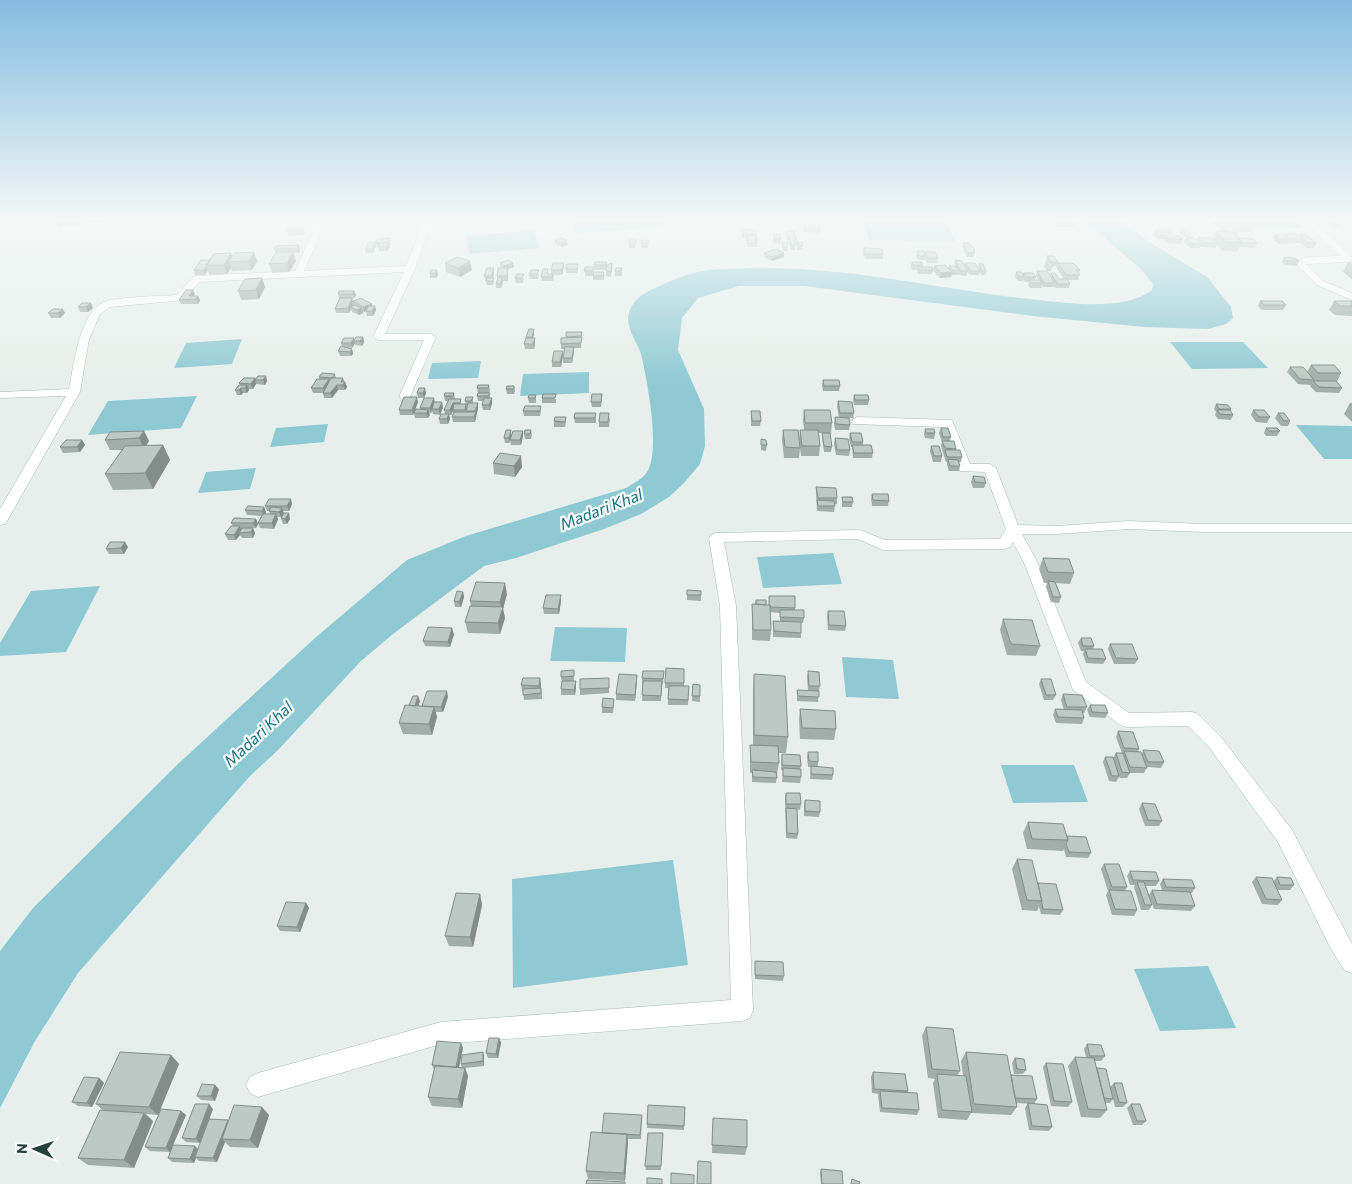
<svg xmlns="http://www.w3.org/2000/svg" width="1352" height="1184" viewBox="0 0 1352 1184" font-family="Commissioner,sans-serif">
<rect width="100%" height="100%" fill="#e6efeb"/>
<path fill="#8ec9d4" d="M573 220H663L665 227 575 233Z
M863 220H945L955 241 869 240Z
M1084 220H1120L1149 242 1207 277 1231 307 1233 318 1226 324 1208 329 1145 327 1033 316 804 286H739L698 298 682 318 678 350 704 409 705 446 700 464 684 483 669 497 641 514 604 529 516 558 484 566 393 634 361 661 278 750 249 777 78 973 35 1041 0 1108V951L33 908 178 764 315 638 407 560 466 536 626 488C632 484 643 479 647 472 661 451 647 379 641 354 637 342 628 331 628 318 629 306 637 297 647 292 661 285 678 277 693 273 711 268 734 269 753 268 851 266 948 291 1046 301 1077 304 1126 310 1152 290L1153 284 1143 271Z
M1209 220H1296L1304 228 1215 227Z
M534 230 539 248 469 254 467 236Z
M242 339 232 364 174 368 186 343Z
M1170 342H1243L1268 368 1192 369Z
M481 361 478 378 428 379 432 363Z
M589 372V393L520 396 523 374Z
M197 396 181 428 88 435 108 401Z
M328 424 324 442 270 447 276 428Z
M1296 425 1352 426V459H1324Z
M256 468 250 489 198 493 206 472Z
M833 553 842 584 763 588 757 557Z
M100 586 66 652 0 656V643L31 591Z
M555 627 627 628 625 662 550 661Z
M842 657 893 660 899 699 846 697Z
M1001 765H1074L1088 802 1013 803Z
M673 860 688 965 513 988 512 879Z
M1208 966 1236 1028 1160 1031 1134 969Z"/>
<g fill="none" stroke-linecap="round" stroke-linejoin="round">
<g stroke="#a8b8b2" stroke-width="1">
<path id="minor" d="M304 220H315L324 227 304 271 406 266 423 224 422 220H430L431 224 415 269 385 334H431L436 337 409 399 405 401 399 397 424 340H378L373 337 404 272 199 282 184 300 110 307 100 314 89 339 80 392 7 521 5 524 0 525V509L66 396 0 398V392L69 389C74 365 79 313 104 302 114 297 163 296 177 295L193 277 196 276 295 271 315 228Z
M744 220H752L751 231H745Z
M1302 220H1311L1352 257V261L1349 262 1306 264 1323 281 1352 293V300L1317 285 1295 263 1306 257 1341 256Z
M857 417 952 420 970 464H990L996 468 1018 525 1057 526 1129 521 1204 524H1352V532H1204L1129 529 1057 534H1022L1039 565 1086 682 1129 713 1192 712 1198 714 1221 737 1292 830 1352 944V973L1344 970 1330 947 1278 842 1209 747 1188 726 1126 727 1120 725 1073 690 1025 565 1013 542 1010 547 1005 549 883 550 858 539 724 542 736 606 753 1010 750 1018 742 1021 441 1044 258 1097 250 1093 246 1085 250 1077 258 1073 441 1022 731 1000 720 606 709 538 711 535 716 533 860 530 885 540 1000 539 1006 529 985 472 960 471 943 427 853 424 851 421Z"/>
</g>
<use href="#minor" fill="#fff" fill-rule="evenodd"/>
</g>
<path fill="#a1aea9" d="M87 220H112L109 223H88Z
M112 220H121L118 222H113Z
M803 220H820L821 224 820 233 804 232 803 225Z
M1054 220H1073L1075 223 1074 227H1056L1053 223Z
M1325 220H1338L1342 224 1340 228H1332L1324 221Z
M1237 225 1253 228 1251 232H1239L1236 229Z
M1222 226 1238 233 1237 237 1238 238 1257 243 1255 248 1240 247 1238 251H1223L1217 245 1216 248 1201 247H1200V248H1190L1184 242 1186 237 1197 239 1198 237 1213 238 1216 231H1221L1220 230Z
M303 228 305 232 303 235H288L287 231Z
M1181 228 1191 233 1189 237H1184L1179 232Z
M742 229 756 230 757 247H747V238H742Z
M1155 230 1183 239 1181 244 1167 243 1164 239H1158L1153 234Z
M786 231 797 241V245H795V250H791L786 236Z
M773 234 781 239 780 243H773Z
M1275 234 1284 235V234L1299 236 1300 234 1316 243 1314 248H1306L1300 242 1299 243H1287V244H1278L1273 238Z
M389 238 390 246H389L390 247 387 251H379V247H377Z
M629 240 636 245 635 248H629Z
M641 240H648V248H641Z
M555 241 567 245 562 247 556 245Z
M782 242 788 247 787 251H783Z
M797 242 803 246 802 250H797Z
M963 243 975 250 974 257H967L962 247Z
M299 245 300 250 299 253H294L296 261 289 272 272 273 269 264 276 253 274 249Z
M376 247 373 253H366L365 249Z
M864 248 883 254V259H865L863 253Z
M917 251 925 254V252L938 258 937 263H927L925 258V260H918L916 256Z
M254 252 257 261 252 270 232 271 231 268 227 274 209 275 208 270 205 275H195L194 270 210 260 231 253 232 256Z
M764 253H784V257L772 261 764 257Z
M1047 256 1058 262V263L1080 270 1078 280H1067L1070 284 1069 288H1056L1054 286V287H1043L1042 285 1041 288H1030L1028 285 1029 282H1025L1023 279V281H1018L1015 277 1016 272 1023 275V273L1036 277 1035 280H1039L1036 276 1037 271 1050 275 1051 273 1059 279H1064L1056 267 1057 266H1053L1051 271H1047L1044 267 1046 262H1047L1046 261Z
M1284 257 1299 261 1297 266 1285 265 1282 262Z
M955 260 964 265 965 263 978 268 979 264 986 271 985 275H981L980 272 979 275H970L967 272V276L959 275 958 273V275H952L951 277 940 278 933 271 934 266 948 268 949 266H955Z
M607 262V265L613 267 611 277 606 276V270H594V265Z
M912 262 923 265 922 267 933 270 932 274H918L917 270H912L911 266Z
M1348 262 1352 263V279L1343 272Z
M445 263 472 270 460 277 446 272Z
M500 263 514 267 508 269V281H502L501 288H496V284L497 280V276L501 268 500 267Z
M578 264V269L577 273H566V269Z
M564 267 562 275H554V278L553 281H542L541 277 549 274H551V270Z
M585 267 594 271 593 276H585Z
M622 268V276H615V271Z
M437 270 438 275 436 278H430V274Z
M604 272V280H593V276Z
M494 273 493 278H494V283L493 285H487L484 276Z
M517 274 524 279 523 283H516L515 278Z
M529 274H539L538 279H530Z
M262 278 265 287 259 299 241 300 238 291Z
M354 291 356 295 354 298 352 299 353 301 372 304V306H375L376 310 373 316H367L366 311 364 312 363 311V313L359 315 352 312 351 309 349 313H336L335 309 339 299 338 294Z
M195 294 194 296H198L200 300 198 304H181L179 300Z
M1260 301 1286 305 1283 310H1262L1258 306Z
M1334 301H1352V316L1335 315 1329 310Z
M78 307 93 308 88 312H80Z
M48 313H65L60 318H51Z
M534 329V334L533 338 535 343 534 349H525L524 344 526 337Z
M566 332H582L581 348H574V352L572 363H563V358L565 349H561V344L566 338Z
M363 337 364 342 362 346 355 345V343L352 348H347L352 349 353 354 351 356H340L338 351 342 346 341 343 354 338V340Z
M563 351 561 367H552V362Z
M1311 365 1341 373 1337 382 1342 388 1339 393 1316 392 1310 386 1311 385 1298 384 1287 372 1290 367 1307 372Z
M335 374 336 378H343L347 387 345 390H338L332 398H324L323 393H313L311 388 320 379 319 377Z
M266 376 267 381 265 385 256 384 253 389H249V390L247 393H243L241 395H237L235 390 240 385 239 383 255 378Z
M823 380 840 386 839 391H823L822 385Z
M489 385 490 390 489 393H490V398H492V403L490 410H483L482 405 483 401H478L477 396 478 393 477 388Z
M514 386 515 391 514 394H507L506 389Z
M417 393H426L424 398 435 402 443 407 440 415 433 414 432 411 431 413H429L428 418H415L414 413 420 410V408L424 398H418Z
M454 393 455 399 462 404H466L465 401 473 397V403H478V408L475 422H453L452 417 453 413V411L451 415H449L450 419 448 424H440L439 419 445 414 444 410 448 401H445L444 396Z
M543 394 556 399V403H542V398Z
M602 394V399L601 407H592L591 402Z
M536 395V403H529L528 398Z
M854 395 869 400 868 405H854L853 400Z
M838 401 854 413 853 418H849L850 425 849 430H835L834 423 835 417 839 418 837 406Z
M418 402 413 415H400L399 410Z
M1350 403H1352V422L1344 414Z
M1216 404 1231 409 1230 411 1233 415 1231 420 1218 419 1215 415 1216 412 1214 409Z
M804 410 832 423 831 434H830L832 447 831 452H824L822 438V433H819L820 446 819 456H801L799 440 800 430H804L803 420Z
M1253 410 1270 417 1267 423 1256 422 1251 415Z
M523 411H541L540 416H524Z
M751 411 761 421 760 426H751Z
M1278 413 1290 421 1288 426H1281L1275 418Z
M555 417 566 422 565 427H554V421Z
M574 418H596V423H575Z
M610 418 609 427H599V422Z
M941 428 951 437 950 441 956 449V450L962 457 961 462H959L960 466 959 471H949L947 465V462H946L941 446 942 442 939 433Z
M1266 428 1280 431 1277 436H1266L1264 433Z
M925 429 935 433 934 439 925 438 924 434Z
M511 430V435L523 431V436L521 445H511L510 440 509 443H505L504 438Z
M531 430 532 435 531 439H525L524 434Z
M783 430 800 448 799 458H784L782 440Z
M144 431 149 441 146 445H163L170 460 153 489 113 490 105 474 122 450H110L105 440Z
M850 433 863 442V445L873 453 872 458H853L852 447H851L849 438Z
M835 438 850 450 849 456 836 455 834 444Z
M761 439 767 445 766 451 761 450Z
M82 440 85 445 80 452 63 453 60 447Z
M931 446 942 456 941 462H933L930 451Z
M493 463 522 467 515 477 494 474Z
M973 476 986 483 984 488H973L971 482Z
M816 487 837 498V504H835L834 512 817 511 816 493Z
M872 494 889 501 888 506H872L871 499Z
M842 497 853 502 852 507H842Z
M292 504 289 511H283L284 513 281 517H277L278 519 274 529 260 528 258 523 262 516 247 515 245 510 264 507 266 512V514H270L269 511H267L265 506Z
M281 518 290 519 287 524H283Z
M256 519 258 524 256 528H253L255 533 253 538H242L240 535 236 540H228L225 534 233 526 231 523Z
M128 547 124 554H109L106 549Z
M1043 558 1074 573 1070 584 1056 583 1061 597 1059 603 1051 602 1046 587 1047 583H1044L1039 569Z
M687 590 701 591V601L687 600Z
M463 592 464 597 461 607H455L454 601Z
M507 594 503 609 505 618 500 634 468 633 465 622 471 606 470 601Z
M769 596 795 608V610L804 618 803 623H801V638L773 637V621H780V613L770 612 771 630 770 641 752 640V604H755L756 600 766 605H769Z
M561 601 559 614H544L543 608Z
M828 611 846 626 845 631 828 630 827 616Z
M1003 619 1040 646 1036 656 1007 655 1000 630Z
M454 634 450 647 425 646 423 641Z
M1081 638 1094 646 1093 649 1106 659 1103 664 1086 663 1083 654 1084 651H1081L1078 643Z
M1110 644 1138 659 1135 664H1114L1108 649Z
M684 669V686H689L688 705H668V688H665V683Z
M664 671 663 684H662L661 701H642L643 684H642V678Z
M808 671 820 686 819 691 818 702 797 701V690L808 691 807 677Z
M754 674 788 737 786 753H778L779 763 777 774 776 783 752 782V773H750V745H753V691Z
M574 675V681L576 687 575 695H561V689L562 682 561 677Z
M637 675V680L635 701 616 700V694Z
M609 678V693L580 695V689Z
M1041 679 1056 695 1053 700H1044L1039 684Z
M541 684V688L542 693V699L524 700 523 691H522L521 685Z
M693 684 700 685V702L692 701Z
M1063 694 1087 707 1084 713H1082L1084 718 1082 724 1056 723 1053 715 1055 709 1064 710 1061 700Z
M448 697 443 712H436L437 717 432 735 403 734 399 723 409 705 420 701 418 706H422Z
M614 704 613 713H602V707Z
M1090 705 1108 713 1105 718 1090 717 1087 710Z
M800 709 836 729 834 740 800 739 799 720Z
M1118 731 1139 749 1138 752 1142 754 1143 750 1164 762 1161 768 1147 767 1144 773H1130L1127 778H1120L1119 777 1116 782 1109 781 1103 762 1105 757 1113 758 1116 753H1122L1116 737Z
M808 752 818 762V767L833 775 832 780 810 779 811 767H808L807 757Z
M782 754 801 766 800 769 801 777 800 783 782 782 783 771 781 770Z
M786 793 801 804 800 810 797 809 798 834 797 839 786 838 785 798Z
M805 800 820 812 819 817 804 816V805Z
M1142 803 1162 821 1159 826H1145L1139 809Z
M1028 822 1067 836 1091 853 1088 858 1066 857 1064 849 1063 851 1027 849 1023 833Z
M1017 859 1038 883 1063 910 1060 915 1041 914 1039 907 1037 911 1022 910 1012 869Z
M1104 864 1127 887 1125 891 1137 910 1134 916 1112 915 1106 895 1108 891 1101 869Z
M1130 871 1159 881 1156 886H1146L1152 905 1149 910H1141L1134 887 1135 885H1130L1127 876Z
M1256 877 1273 882 1277 877 1294 885 1290 890H1277L1282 900 1278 905 1262 904 1252 882Z
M1163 879 1195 888 1192 893H1190L1195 906 1191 911 1154 909 1149 895 1152 890H1162L1160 884Z
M480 894 482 905 473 947 449 946 445 936Z
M306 903 309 908 300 932 280 931 277 926Z
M755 961 784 976 783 981 755 979Z
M926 1027 960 1071 957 1076H963L961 1061 966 1052 1011 1075 1037 1099 1034 1104 1016 1103 1017 1107 1011 1115 971 1113 967 1120 938 1118 933 1083 935 1079 928 1078 922 1036Z
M499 1038 501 1043 498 1058H488L486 1053Z
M1087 1044 1105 1056 1101 1061H1094L1096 1068 1110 1087 1114 1083 1127 1103 1123 1107H1115L1113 1099 1110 1103H1105L1107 1110 1100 1118 1081 1117 1068 1066 1075 1057H1086L1084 1049Z
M463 1048 459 1067 462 1068 461 1064 483 1052 484 1056V1066L465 1068 468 1076 462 1108 432 1106 428 1097 434 1070 432 1065Z
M171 1055 179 1064 158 1115 146 1114 153 1121 134 1168 88 1165 78 1158 104 1111 96 1104Z
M1015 1058 1026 1070 1023 1074H1014L1012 1063Z
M1046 1063 1072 1102 1068 1107 1051 1106 1043 1067Z
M873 1072 908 1091 907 1093 919 1110 917 1115 880 1112 878 1095 879 1094 872 1093 871 1077Z
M99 1078 104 1083 92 1107 78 1106 72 1102Z
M219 1089 215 1101 201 1100 197 1096Z
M1028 1103 1052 1127 1049 1131 1029 1130 1025 1108Z
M1131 1104 1146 1121 1142 1125H1133L1127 1108Z
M685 1107 684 1130 647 1128V1124Z
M213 1109 200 1143 186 1142 182 1138Z
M181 1111 186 1115 173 1145 198 1149 228 1120 229 1121 269 1115 258 1148 230 1147 225 1142 217 1162 199 1161 196 1158 194 1163 172 1162 168 1158 170 1152 150 1151 145 1147Z
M642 1115 641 1139H627L628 1142 625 1181 588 1179 586 1171 602 1133Z
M713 1118 747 1147 745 1155 712 1153Z
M663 1137 661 1170H646L645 1166Z
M821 1169 843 1184H821L820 1173Z"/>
<path fill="#838d89" d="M79 220 82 221 80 225 58 227 56 223Z
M303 228 305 232 303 235 302 231Z
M567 240V245L562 247 561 243Z
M390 241V246H389L390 247 387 251 386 246 377 247 376 243Z
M375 242 376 247 373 253 372 249Z
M299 245 300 250 299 253 297 249Z
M254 252 257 261 252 270 249 261Z
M293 252 296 261 289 272 287 263Z
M231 253 234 262H229L231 268 227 274 224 265Z
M784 253V257L772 261V257Z
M470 261 472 270 460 277 458 268Z
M513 263 514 267 508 269V281L504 266Z
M564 263V267L562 275V270Z
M206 266 208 270 205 275 204 270Z
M494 268V273L492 281 491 276Z
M437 270 438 275 436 278 435 274Z
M952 272 951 277 940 278 941 273Z
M502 277 503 282 501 288 500 284Z
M262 278 265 287 259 299 256 290Z
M193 290 195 294 192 299 189 296Z
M354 291 356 295 354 298 353 294Z
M198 296 200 300 198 304 196 299Z
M352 298 353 303 351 307H350L351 309 349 313 348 308Z
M91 303 93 308 88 312 86 307Z
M372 304 373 308 364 312 363 307Z
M375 306 376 310 373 316 372 311Z
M362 308 363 313 359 315 357 310Z
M63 309 65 313 60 318 58 313Z
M534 329V334L532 342V337Z
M363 337 364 342 362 346 360 341Z
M354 338 355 343 352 348 351 343Z
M535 338V343L534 349 533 344Z
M574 347V352L572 363V358Z
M352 349 353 354 351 356 350 352Z
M563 351V356L561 367 560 362Z
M266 376 267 381 265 385 263 380Z
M255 378V380L256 384 253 389 251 384Z
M329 379 330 384 325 393 323 388Z
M345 382 347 387 345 390 343 385Z
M247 385 249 390 247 393 245 388Z
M337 385 338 390 332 398 330 393Z
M241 388 243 393 241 395 239 390Z
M425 388 426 393 424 398 423 393Z
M417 397 418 402 413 415 412 410Z
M434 398 435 403 432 409 431 413 430 408Z
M492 398V403L490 410 489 405Z
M442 402 443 407 440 415 439 409Z
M453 403 454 408 453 410 451 415 450 410Z
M478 403V408L475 422 474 417 476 413 475 411Z
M428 410 430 415 428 418 427 413Z
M449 414 450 419 448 424 447 419Z
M511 430V435L509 443V438Z
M144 431 149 441 144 449 139 438Z
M523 431V436L521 445 520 440Z
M82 440 85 445 80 452 77 447Z
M163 445 170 460 153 489 145 473Z
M521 456 522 467 515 477 514 466Z
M291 499 292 504 289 511 287 506Z
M264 507 266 512 264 516 262 511Z
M282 508 284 513 281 517 279 512Z
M289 513 290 519 287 524 285 519Z
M276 514 278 519 274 529 272 523Z
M256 519 258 524 256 528 253 523Z
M240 526 242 532 239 533 240 535 236 540 234 535Z
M253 528 255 533 253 538 251 532Z
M125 542 128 547 124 554 121 548Z
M505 583 507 594 503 609 505 618 500 634 498 623 502 611 500 602Z
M463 592 464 597 461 607 459 602Z
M561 595V601L559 614 558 609Z
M452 628 454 634 450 647 448 642Z
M637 675V680L635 701V695Z
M540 678 541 684 540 691 539 686Z
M576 681V687L575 695 574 690Z
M447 691 448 697 443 712 441 707Z
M418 696 420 701 416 714 414 709Z
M434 707 437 717 432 735 429 724Z
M480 894 482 905 473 947 470 937Z
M306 903 309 908 300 932 297 927Z
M499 1038 501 1043 498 1058 496 1054Z
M461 1043 463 1048 458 1071 456 1067Z
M483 1052 484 1056V1066L483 1061Z
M171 1055 179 1064 158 1115 149 1107Z
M465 1068 468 1076 462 1108 458 1099Z
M99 1078 104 1083 92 1107 87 1103Z
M215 1085 219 1089 215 1101 211 1096Z
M209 1104 213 1109 200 1143 196 1139Z
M262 1107 269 1115 258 1148 250 1140Z
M181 1111 186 1115 170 1152 166 1148Z
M144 1113 153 1121 134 1168 124 1160Z
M228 1120 232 1124 222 1139 225 1142 217 1162 213 1158Z
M627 1134 628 1142 625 1181 624 1173Z
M195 1146 199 1150 195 1157 196 1158 194 1163 190 1159Z"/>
<path fill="#bbcac4" stroke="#838d89" d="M58 220H79L78 221 56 223Z
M804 220H820L821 224H805Z
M1056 220H1073L1075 223H1058Z
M1330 220H1338L1342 224 1334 223Z
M1237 225H1250L1253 228H1241Z
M1222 226H1231L1238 233H1233L1231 232H1227Z
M289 228H303L302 231H287Z
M1181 228H1186L1191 233H1185Z
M742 229 756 230V234H743Z
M1155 230H1169L1174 236H1180L1183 239H1169L1166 235H1159Z
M786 231H794L797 241H795V246L791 245Z
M1216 231 1231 232 1242 242H1226Z
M773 234H780L781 239 774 238Z
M1275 234H1283L1289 239H1280Z
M1284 234H1297L1301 239H1290Z
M1300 234H1305L1316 243H1308L1301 237H1304Z
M747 235H756L757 243H747Z
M1186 237 1195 238 1201 244H1192Z
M1198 237 1212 238 1218 243H1203Z
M389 238 390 241 376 243V240Z
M560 238 567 240 561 243 555 241Z
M1238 238 1253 239 1257 243H1241Z
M629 240H636L635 244H629Z
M641 240H648V243H641Z
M369 242H375L372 249H365Z
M782 242H787L788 247H783Z
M797 242H802L803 246H798Z
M381 243H389L386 246H378Z
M963 243H969L975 250H973L975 253H968Z
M299 245 297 249H274L276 246Z
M864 248 882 249 883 254H865Z
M776 249 784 253 772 257 764 253Z
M917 251H924L925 256H919Z
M254 252 249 261 229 262 234 253Z
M276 252H293L287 263 269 264Z
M925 252H935L938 258H928Z
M231 253 224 265H206L214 254Z
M1047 256H1054L1058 262H1051Z
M457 257 470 261 458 268 445 263Z
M1284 257 1295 258 1299 261H1287Z
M201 260H210L204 270H194Z
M508 260 513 263 504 266 500 263Z
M955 260 962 261 968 271H960Z
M595 262H607L606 265H594Z
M912 262H921L923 265H913Z
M1046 262H1050L1053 266H1048Z
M553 263H564L562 270H551Z
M612 263 611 272 606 271 607 265Z
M965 263H975L980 271H971Z
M1058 263H1073L1080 270H1076L1080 275H1066Z
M567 264H578L577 269H566Z
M979 264H983L986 271H982Z
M945 265 952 272 941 273 934 266Z
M949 266H955L959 270 953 271Z
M585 267H593V271H584Z
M918 267H932L933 270H919Z
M487 268H494L491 276H484Z
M498 268H508L507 276H497Z
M616 268H622L621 271H615Z
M543 269H548L547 274H553L552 277H541Z
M431 270H437L435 274H430Z
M531 270H539L537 274H529Z
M1037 271H1047L1055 283H1044Z
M594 272H604L603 276H593Z
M1016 272H1021L1024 276H1019Z
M1023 273H1033L1036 277H1026Z
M1051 273H1055L1059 279H1067L1070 284H1057Z
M517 274H524L522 278H515Z
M502 277 500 284H496L498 278Z
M262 278 256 290 238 291 245 279Z
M487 278H494L493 281H486Z
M1029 280H1040L1042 283H1031Z
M186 290H193L189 296H198L196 299 179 300Z
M339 291H354L353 294H338Z
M340 298H352L348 308 335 309Z
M361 298 372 304 363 307 353 301Z
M1260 301H1282L1286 305H1264Z
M1334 301H1352V306H1340Z
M82 303H91L86 307H78Z
M355 305 362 308 357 310 350 307Z
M369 306H375L372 311H366Z
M53 309H63L58 313H48Z
M529 329H534L532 337H526Z
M566 332H582L581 336 566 337Z
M356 337H363L360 341H354Z
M582 337 581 343 561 344V338Z
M344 338H354L351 343H341Z
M526 338H535L533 344H524Z
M341 346 352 349 350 352 338 351Z
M565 347H574L572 358H563Z
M554 351H563L560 362H552Z
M1311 365H1334L1341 373H1318Z
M1290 367H1303L1314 380 1300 379Z
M322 373 335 374 332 378 319 377Z
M258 376H266L263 380H255Z
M244 378H255L251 384 239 383Z
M331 378H343L341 382H345L343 385H337L330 393H323Z
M317 379H329L323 388H311Z
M823 380H839L840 386H824Z
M1313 381H1336L1342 388 1319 387Z
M239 385H247L245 388H241L239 390H235Z
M478 385H489L488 388H477Z
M507 386H514V389H506Z
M419 388H425L423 393H417Z
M445 393H454L453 396H444Z
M478 393H490L488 396H477Z
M543 394H556L555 398H542Z
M592 394H602L601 402H591Z
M529 395H536L535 398H528Z
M854 395H868L869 400H855Z
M404 397H417L412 410H399Z
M466 397H473L471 401H465Z
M424 398H434L430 408H420Z
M484 398H492L489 405H482Z
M449 399H461L460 403H453L450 410H444Z
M838 401 852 402 854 413H840Z
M434 402H442L439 409H432Z
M468 403H478L475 411H466Z
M454 404H466L465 410H453Z
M1216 404 1228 405 1231 409H1219Z
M525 406H541L540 411H523Z
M416 409 428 410 427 413H414Z
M804 410H830L832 423H805Z
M1217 410H1230L1233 415 1220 414Z
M1253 410H1264L1270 417H1259Z
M751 411H760L761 421H752Z
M454 412H476L474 417H452Z
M575 413H596L595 418H574Z
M600 413H609L608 422H599Z
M1278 413H1284L1290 421H1284Z
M441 414H449L447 419H439Z
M555 417H566L565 422 554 421Z
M835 417 849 418 850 425 836 424Z
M941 428H948L951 437H943Z
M1266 428H1277L1280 431H1269Z
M925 429H934L935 433H926Z
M506 430H511L509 438H504Z
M525 430H531L530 434H524Z
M783 430H798L800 448 785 447Z
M800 430H818L820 446H802Z
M144 431 139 438 105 440 110 432Z
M513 431H523L520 440H510Z
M822 433H830L832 447 824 446Z
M850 433H861L863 442H852Z
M835 438 848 439 850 450H837Z
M761 439 766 440 767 445H761Z
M66 440H82L77 447H60Z
M942 441H954L956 449 945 448Z
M163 445 145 473 105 474 125 446Z
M852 445H871L873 453H854Z
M931 446H939L942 456H934Z
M945 450H960L962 457H947Z
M500 453 521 456 514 466 493 463Z
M948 459 958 460 960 466H950Z
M973 476 984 477 986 483 975 482Z
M816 487 836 488 837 498H818Z
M872 494H888L889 501 873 500Z
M842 497H852L853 502H843Z
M269 499H291L287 506H265Z
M817 500 834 501 835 506H818Z
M248 506 264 507 262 511 245 510Z
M271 507 282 508 279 512 269 511Z
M284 513H289L285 519 281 518Z
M263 514H276L272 523H258Z
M234 518 256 519 253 523H231Z
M231 526H240L234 535 225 534Z
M242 528H253L251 532 239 533Z
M110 542H125L121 548 106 549Z
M1043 558 1069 559 1074 573 1048 572Z
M1048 581 1055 582 1061 597H1053Z
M476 582 505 583 500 602 470 601Z
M687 590 701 591V595H687Z
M457 591 463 592 459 602 454 601Z
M546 595H561L558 609 543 608Z
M769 596H795V608L770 607V605H769Z
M756 600H766V605L756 604Z
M752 604 770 605 771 630H753Z
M470 606 503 607 498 623 465 622Z
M780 610H804V618L780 617Z
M828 611H844L846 626 829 625Z
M1003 619 1032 620 1040 646 1011 644Z
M773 621 801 622V633L774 631Z
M428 627 452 628 448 642 423 641Z
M1081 638H1091L1094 646H1083Z
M1110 644H1132L1138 659 1116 658Z
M1085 649H1102L1106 659 1088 658Z
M666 668 684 669V683H665Z
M574 670V676L561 677V671Z
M643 671H664L663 679 642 678Z
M808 671 819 672 820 686H809Z
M619 674 637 675 635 695 616 694Z
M754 674 785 676 788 737 754 735Z
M523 678H540L539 686 521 685Z
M609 678V688L580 689V679Z
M1041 679H1051L1056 695H1046Z
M562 681H576L574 690 561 689Z
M643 681H662L661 696 642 695Z
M693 684 700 685V696H692Z
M669 686H689L688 700 668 699Z
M541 688V693L523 695V689Z
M797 690 819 691V697L798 696Z
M427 691H447L441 707 422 706Z
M1063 694 1082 695 1087 707H1067Z
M413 696H418L415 706 409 705Z
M603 698 614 699 613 708 602 707Z
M405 705 434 707 429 724 399 723Z
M1090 705H1105L1108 713 1092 712Z
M800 709 835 711 836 729 802 728Z
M1055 709 1082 710 1084 718 1058 717Z
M1118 731 1133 732 1139 749 1124 748Z
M750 745 778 746 779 763 751 762Z
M1143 750 1159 751 1164 762H1148Z
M1124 751 1141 752 1147 768 1130 767Z
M808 752H818V762L809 761Z
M1116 753H1123L1130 773 1122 772Z
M782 754 800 755 801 766 782 765Z
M1105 757H1113L1119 776H1112Z
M811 766 833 768V775L811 774Z
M783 768 801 769V777L783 776Z
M752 770 776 772 777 778 753 777Z
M786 793H800L801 804H786Z
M805 800 820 801V812L805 811Z
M1142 803 1155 804 1162 821 1148 820Z
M786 808 797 809 798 834 787 833Z
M1028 822 1063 824 1068 840 1032 839Z
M1067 836 1086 837 1091 853 1069 852 1066 844 1068 840Z
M1017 859 1032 860 1042 901 1027 900Z
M1104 864H1119L1127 887H1112Z
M1130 871 1156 872 1159 881 1133 880Z
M1256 877 1272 878 1282 900 1266 899Z
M1277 877 1291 878 1294 885H1280Z
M1163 879 1192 880 1195 888 1166 887Z
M1137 882H1144L1152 905H1145Z
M1038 883 1056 884 1063 910 1043 909Z
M1109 890 1131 891 1137 910 1115 909Z
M1152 890 1190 892 1195 906 1157 904Z
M456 893 480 894 470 937 445 936Z
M286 902 306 903 297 927 277 926Z
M755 961 783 962 784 976 755 975Z
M926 1027 953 1029 960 1071 932 1069Z
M489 1038H499L496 1054 486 1053Z
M437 1041 461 1043 456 1067 432 1065Z
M1087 1044 1101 1045 1105 1056H1090Z
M120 1052 171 1055 149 1107 96 1104Z
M483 1052V1061L461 1064 462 1055Z
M966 1052 1007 1055 1017 1107 974 1104Z
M1075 1057 1094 1058 1107 1110 1088 1109Z
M1015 1058 1024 1059 1026 1070 1017 1069Z
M1046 1063 1063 1064 1072 1102 1054 1101Z
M435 1066 465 1068 458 1099 428 1097Z
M1097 1068 1106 1069 1113 1099 1104 1098Z
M873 1072 905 1074 908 1091 874 1089Z
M937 1074 966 1076 972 1112 942 1110Z
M1011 1075 1032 1076 1037 1099 1015 1098Z
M84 1077 99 1078 87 1103 72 1102Z
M1114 1083H1122L1127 1103 1119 1102Z
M202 1084 215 1085 211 1096H197Z
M880 1091 917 1093 919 1110 882 1108Z
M1028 1103 1047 1105 1052 1127 1032 1126Z
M195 1104H209L196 1139 182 1138Z
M1131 1104H1140L1146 1121H1137Z
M234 1105 262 1107 250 1140 222 1139Z
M648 1105 685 1107 684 1126 647 1124Z
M161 1109 181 1111 166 1148 145 1147Z
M100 1110 144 1113 124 1160 78 1158Z
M604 1113 642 1115 640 1135 602 1133Z
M713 1118 747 1120V1147L712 1145Z
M209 1119 228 1120 213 1158 195 1157Z
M591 1132 627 1134 624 1173 586 1171Z
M648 1133H663L661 1166H645Z
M173 1145 195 1146 190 1159 168 1158Z
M698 1161 711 1162V1184H697Z
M821 1169 842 1171 843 1184H822Z
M671 1173 694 1175V1184H671Z
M647 1178 662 1179V1184H647Z
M852 1179 860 1182 859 1184H851Z
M587 1180 625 1182V1184H586Z"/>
<linearGradient id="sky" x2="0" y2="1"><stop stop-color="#84bce0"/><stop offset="0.57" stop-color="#f4f8f6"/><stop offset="1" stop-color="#f4f8f6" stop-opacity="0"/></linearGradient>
<rect width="1352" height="386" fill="url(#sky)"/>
<g text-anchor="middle" stroke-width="4.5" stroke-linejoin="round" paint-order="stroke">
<g font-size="16" font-style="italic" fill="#1c6f80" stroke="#f7fbf9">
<text transform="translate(601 509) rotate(-21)" y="6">Madari Khal</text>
<text transform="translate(258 734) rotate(-43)" y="6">Madari Khal</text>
</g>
</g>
<g transform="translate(35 1149) rotate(272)" stroke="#f7fbf9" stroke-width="4" paint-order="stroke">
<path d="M0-4L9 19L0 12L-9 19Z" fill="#24423a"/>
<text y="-8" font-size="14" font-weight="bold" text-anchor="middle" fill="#24423a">N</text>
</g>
</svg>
